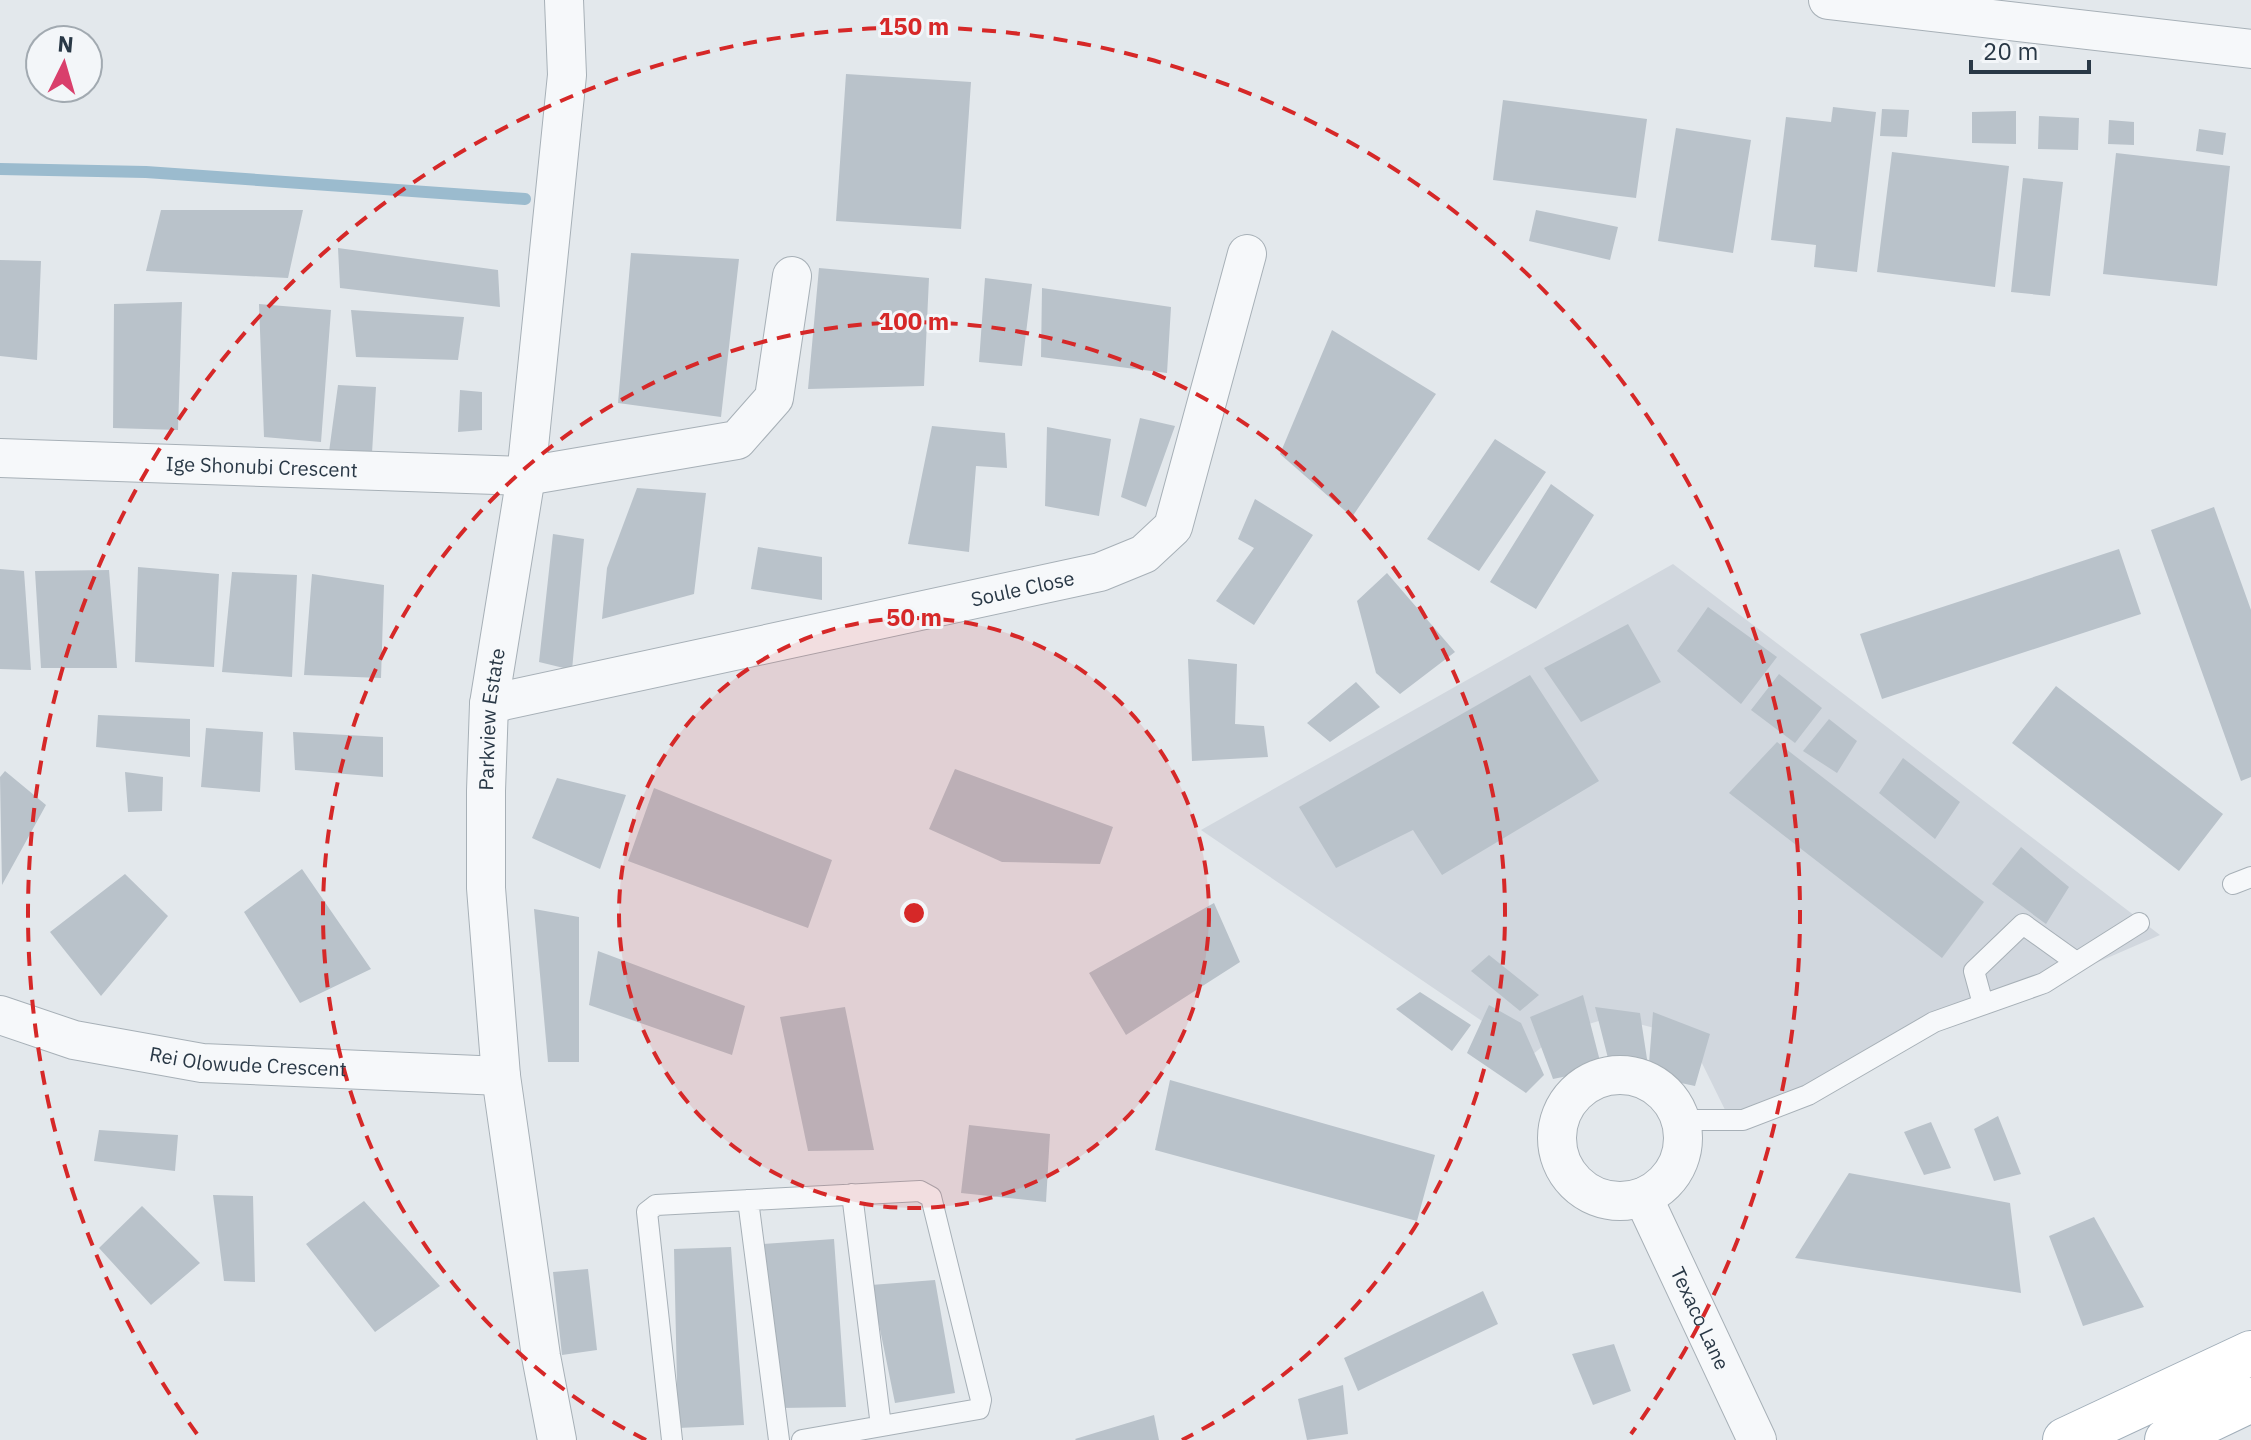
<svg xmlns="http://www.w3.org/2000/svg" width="2251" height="1440" viewBox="0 0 2251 1440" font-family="'IBM Plex Sans',sans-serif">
<rect width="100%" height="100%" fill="#e3e8ec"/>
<path fill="#d1d7de" d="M1673 564 2160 935 1731 1122 1696 1051 1658 1029 1624 1020H1602L1559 1033 1532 1055 1201 830Z"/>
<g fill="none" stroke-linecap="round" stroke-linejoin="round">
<path stroke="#9bbbce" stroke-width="12" d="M0 169 146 172 525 199"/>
</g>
<path fill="#b9c2ca" d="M846 74 971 82 961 229 836 221Z
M1503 100 1647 119 1636 198 1493 180Z
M1833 107 1876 112 1857 272 1814 267 1816 245 1771 240 1786 117 1831 122Z
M1882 109 1909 110 1907 137 1880 136Z
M2016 111V144L1972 143V112Z
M2039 116 2079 118 2078 150 2038 149Z
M2109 120 2134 122V145L2108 144Z
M1676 128 1751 140 1733 253 1658 241Z
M2199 129 2226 133 2223 155 2196 151Z
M1892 152 2009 166 1995 287 1877 272Z
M2116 153 2230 166 2217 286 2103 274Z
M2023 178 2063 182 2050 296 2011 292Z
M161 210H303L288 278 146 271Z
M1536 210 1618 227 1610 260 1529 241Z
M338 248 498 270 500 307 340 288Z
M631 253 739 259 721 417 618 403Z
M0 260 41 261 37 360 0 356Z
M819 268 929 278 924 386 808 389Z
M985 278 1032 284 1022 366 979 362Z
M1042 288 1171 307 1167 373 1041 357Z
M182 302 178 430 113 428 114 304Z
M259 304 331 310 321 442 264 437Z
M351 310 464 317 458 360 356 357Z
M1332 330 1436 394 1352 517 1280 454Z
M338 385 376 387 372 453 329 452Z
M460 390 482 392V430L458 432Z
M1140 418 1175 426 1146 507 1121 497Z
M932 426 1005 433 1007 468 976 466 969 552 908 544Z
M1047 427 1111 439 1099 516 1045 506Z
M1495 439 1546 472 1479 571 1427 539Z
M1551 484 1594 515 1536 609 1490 582Z
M637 488 706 493 694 594 602 619 607 568Z
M1255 499 1313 535 1254 625 1216 601 1254 548 1238 539Z
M2214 507 2251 610V777L2241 781 2151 530Z
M553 534 584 539 572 670 539 662Z
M758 547 822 557V600L751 589Z
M2119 549 2141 614 1882 699 1860 634Z
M138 567 219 574 214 667 135 662Z
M0 569 24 571 31 670 0 669Z
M109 570 117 668H41L35 571Z
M232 572 297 575 292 677 222 672Z
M1387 573 1455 652 1400 694 1376 673 1357 601Z
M312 574 384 585 381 678 304 675Z
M1708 607 1777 657 1741 704 1677 651Z
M1628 624 1661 682 1581 722 1544 668Z
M1188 659 1237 664 1235 724 1264 726 1268 757 1192 761Z
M1779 674 1822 708 1795 743 1751 710Z
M1530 675 1599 781 1442 875 1413 830 1336 868 1299 807Z
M1356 682 1380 707 1330 742 1307 723Z
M2056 686 2223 814 2179 871 2012 743Z
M98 715 190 719V757L96 747Z
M1829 719 1857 741 1837 773 1803 751Z
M206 728 263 732 260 792 201 787Z
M293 732 383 737V777L295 770Z
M1777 742 1984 902 1942 958 1729 793Z
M1903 758 1960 802 1935 839 1879 793Z
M955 769 1113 827 1100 864 1002 862 929 829Z
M5 771 46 805 2 885 0 777Z
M125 772 163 777 162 811 128 812Z
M557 778 626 795 600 869 532 838Z
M654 788 832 860 808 928 628 861Z
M2021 847 2069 887 2046 924 1992 884Z
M302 869 371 969 300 1003 244 912Z
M125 874 168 916 101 996 50 932Z
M1214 903 1240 962 1126 1035 1089 973Z
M534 909 579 917V1062H548Z
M598 951 745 1006 732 1055 589 1005Z
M1489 955 1539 995 1520 1011 1471 971Z
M1420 992 1471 1025 1452 1051 1396 1009Z
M1583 995 1602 1069 1553 1079 1530 1017Z
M1489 1005 1521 1023 1544 1075 1526 1093 1467 1053Z
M845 1007 874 1150 808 1151 780 1017Z
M1595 1007 1640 1013 1649 1072 1610 1066Z
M1653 1012 1710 1034 1695 1086 1648 1076Z
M1170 1080 1435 1155 1417 1221 1155 1150Z
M1998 1116 2021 1174 1994 1181 1974 1129Z
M1931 1122 1951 1168 1924 1175 1904 1132Z
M969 1125 1050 1134 1046 1202 961 1193Z
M99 1130 178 1135 175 1171 94 1161Z
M1849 1173 2010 1203 2021 1293 1795 1258Z
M213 1195 253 1196 255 1282 224 1281Z
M364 1201 440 1286 375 1332 306 1244Z
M142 1206 200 1263 151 1305 99 1248Z
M2094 1217 2144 1307 2083 1326 2049 1236Z
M834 1239 846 1407 780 1408 763 1244Z
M731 1247 744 1425 678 1428 674 1249Z
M588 1269 597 1350 562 1355 553 1272Z
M935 1280 955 1393 895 1403 871 1285Z
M1483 1291 1498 1324 1358 1391 1344 1358Z
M1614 1344 1631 1391 1593 1405 1572 1354Z
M1343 1385 1348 1434 1307 1440 1298 1399Z
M1154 1415 1159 1440H1076L1075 1439Z"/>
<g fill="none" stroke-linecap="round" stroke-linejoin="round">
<g stroke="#a7b0b7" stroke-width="22">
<path id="service" d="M2233 884 2251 877
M1983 1004 1974 971 2023 924 2076 962
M1682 1120H1743L1808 1095 1934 1022 2044 983 2139 923
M852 1194 881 1426
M748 1200 779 1440
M672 1440 647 1212 656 1205 920 1191 931 1197 981 1400 979 1409 802 1440"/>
</g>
<g stroke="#a7b0b7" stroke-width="40">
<g id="minor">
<path d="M1828 0 2251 49"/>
<path id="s1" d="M0 458 526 476 737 440 774 398 792 276"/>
<path id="s2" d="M489 704 1100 572 1144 554 1173 527 1247 254"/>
<path id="s3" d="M0 1015 74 1040 202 1063 501 1076"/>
<circle cx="1620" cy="1138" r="63"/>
<path id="s4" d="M1643 1197 1757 1440"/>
<path id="s5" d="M557 1440 541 1356 501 1076 486 888V791L489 704 526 476 567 75 564 0"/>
</g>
</g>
<g stroke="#a1aeb9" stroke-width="46">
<path id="primary" d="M2065 1440 2251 1353
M2167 1440 2251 1400"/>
</g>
<use href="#service" stroke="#f6f8fa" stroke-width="20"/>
<use href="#minor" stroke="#f6f8fa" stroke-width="38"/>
<use href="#primary" stroke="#fff" stroke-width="44"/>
</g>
<circle cx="914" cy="913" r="295" fill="#d62828" fill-opacity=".12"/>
<g fill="none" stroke="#d62828" stroke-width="4" stroke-dasharray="14 10">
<circle cx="914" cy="913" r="295"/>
<path d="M646 1440A591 591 0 1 1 1182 1440"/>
<path d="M197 1434A886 886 0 1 1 1631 1434"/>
</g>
<g text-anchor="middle" stroke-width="6" stroke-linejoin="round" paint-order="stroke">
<g font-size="20" fill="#293846" stroke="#f3f6f9">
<text dy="7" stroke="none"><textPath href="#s1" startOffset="262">Ige Shonubi Crescent</textPath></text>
<text dy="7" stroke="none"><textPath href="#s2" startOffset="546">Soule Close</textPath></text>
<text dy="7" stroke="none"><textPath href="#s5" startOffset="726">Parkview Estate</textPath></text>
<text dy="7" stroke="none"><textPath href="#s3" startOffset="254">Rei Olowude Crescent</textPath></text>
<text dy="7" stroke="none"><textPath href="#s4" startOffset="134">Texaco Lane</textPath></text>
</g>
</g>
<circle cx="914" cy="913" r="12" fill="#d62828" stroke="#f3f6f9" stroke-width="4"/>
<g font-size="24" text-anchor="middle" font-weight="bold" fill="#d62828" stroke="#f3f6f9" stroke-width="6" stroke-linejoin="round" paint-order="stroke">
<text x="914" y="35">150 m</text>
<text x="914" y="330">100 m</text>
<text x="914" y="626">50 m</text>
</g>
<g transform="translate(64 64) rotate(5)"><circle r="38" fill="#f3f6f9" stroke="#a2aab1" stroke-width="2"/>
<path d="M0-6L14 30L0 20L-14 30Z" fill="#d93f6c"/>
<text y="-12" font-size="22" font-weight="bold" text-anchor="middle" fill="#293846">N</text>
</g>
<path d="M1971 60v12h118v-12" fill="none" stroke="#293846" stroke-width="4"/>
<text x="1983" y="60" font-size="24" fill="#293846" stroke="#f3f6f9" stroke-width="6" paint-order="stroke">20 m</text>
</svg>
